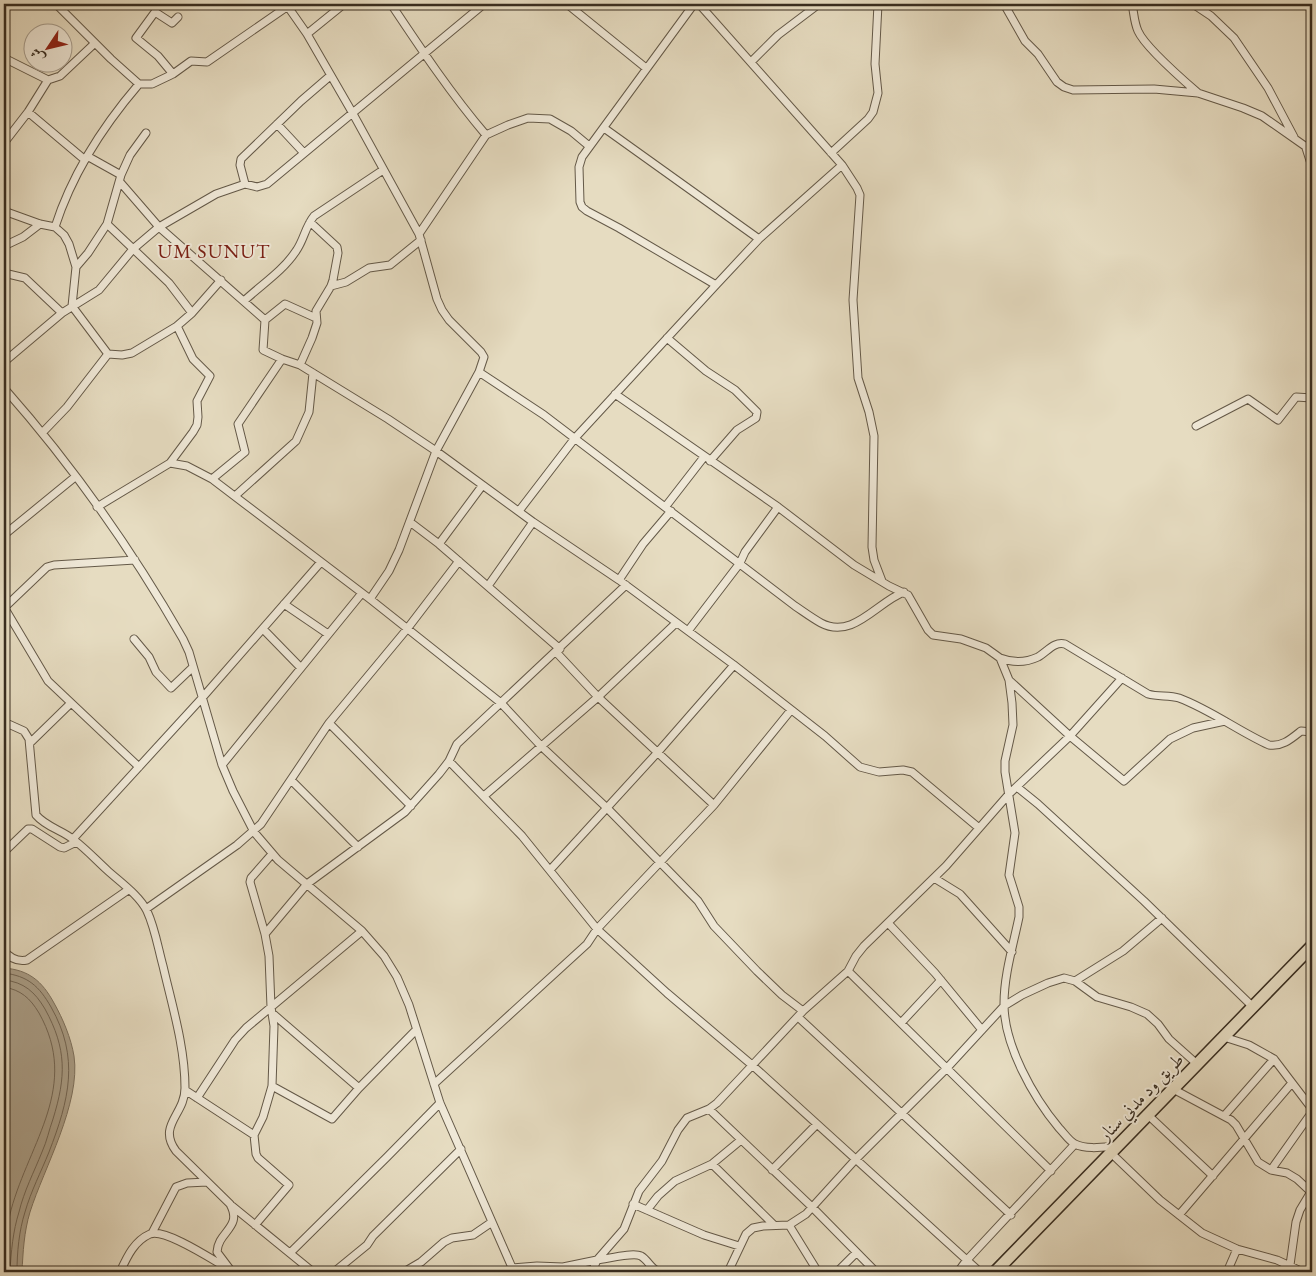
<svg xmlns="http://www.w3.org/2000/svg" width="1316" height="1276" viewBox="0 0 1316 1276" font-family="'EB Garamond',Amiri,serif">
<rect width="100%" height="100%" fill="#e6dcc1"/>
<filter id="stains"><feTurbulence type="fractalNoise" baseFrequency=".004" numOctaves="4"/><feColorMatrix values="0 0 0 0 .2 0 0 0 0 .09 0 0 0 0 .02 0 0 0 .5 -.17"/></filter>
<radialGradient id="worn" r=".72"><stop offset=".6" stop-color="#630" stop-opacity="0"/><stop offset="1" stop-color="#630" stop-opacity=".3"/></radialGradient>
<path fill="#aba08a" stroke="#7d7260" d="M4 968C29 970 42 981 54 1003 63 1019 71 1038 74 1056 81 1103 44 1168 30 1212 24 1232 23 1252 22 1272H4Z"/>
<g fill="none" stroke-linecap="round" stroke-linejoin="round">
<path stroke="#726655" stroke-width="1" d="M4 973C28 976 39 986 51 1007 80 1058 69 1100 49 1152 41 1172 31 1191 25 1212 19 1231 17 1252 17 1272
M4 980C24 982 35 992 45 1009 67 1049 66 1077 53 1119 49 1130 47 1141 42 1152 34 1172 24 1191 19 1212 13 1231 11 1252 10 1272
M4 987C21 990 30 998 39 1013 80 1086 30 1141 11 1210 7 1226 5 1243 4 1259"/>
<g stroke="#645948" stroke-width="9">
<path id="minor" d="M56 4 111 59 139 84
M286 4 307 34 352 112 419 234 437 299 442 310 449 320 481 352 484 357 479 372 436 451 399 550 389 571 370 599
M391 4C421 49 451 94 486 135
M567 4 646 68
M694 4 582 157 579 167 580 202 582 207 587 211 619 228 716 285
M699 4 842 165 857 188 860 195 853 300 858 378 869 412 874 436 872 547 874 560 882 581
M1004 4 1025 41 1038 54 1057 82 1064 87 1073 90 1154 89 1198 93 1243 108 1262 116 1312 151
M1132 4C1134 13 1134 22 1138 31 1145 47 1183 80 1198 93
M1193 4 1211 16 1234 38 1268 88 1294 137
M1310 4 1312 6
M4 8 8 4
M307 34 344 4
M4 58 48 80
M751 62 778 35 819 4
M173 74 158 56 136 38 155 12 172 23 178 17
M28 112 85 160
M277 124 304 153
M604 128 759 239
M4 143 28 112 48 80 60 76 95 43
M1306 148 1312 167
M831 153 868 119 873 112 878 93 875 64 878 4
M87 156 121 175
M120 182 159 227 265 320
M245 184 240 165 241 159 301 101 330 76
M4 211 40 224 55 227 64 235 69 244 76 267 72 306 108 354 122 355 132 353 177 326 193 359 210 376 197 401 198 417 197 425 193 432 170 463 97 507
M107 224 169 283 192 313
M55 227C72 174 103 126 139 84H152L173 74 191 61 207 62 288 6
M419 234 486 135 508 125 528 118 550 119 571 131 589 146
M4 246 23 237 40 224
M76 267 88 253 107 224 121 175 130 155 146 133
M4 273 25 278 62 313
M331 286 346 282 369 268 390 265 421 240
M244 301C261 285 283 271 296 251 304 240 305 227 314 216L383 170
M316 318 285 304 265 320 263 350 282 359 300 365 388 419 436 451 533 522 619 580 734 665 825 736 860 767 879 772 903 770 912 772 979 828
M177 326 192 313 221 280
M667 338 706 371 735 390 757 412 756 418 737 430 710 461
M4 362 62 313 99 290 133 249 159 227 216 194 245 184 257 187 267 184 484 4
M300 365 312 338 317 323 316 311 331 286 333 280 338 253 337 247 310 222
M479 372 544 415 795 606C804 612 812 618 821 623 853 640 877 602 904 592
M4 388C72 465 132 550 183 639L189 652 222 765 233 791 254 832 278 860 362 931 384 956 397 977 409 1005 440 1103 514 1272
M615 394 778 507 854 565 889 586 908 595 928 630 933 635 961 639 986 648 1000 658 1009 680 1012 703 1013 725 1005 761V772L1015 833 1009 875 1019 907V917C1013 946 1004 975 1004 1004 1004 1045 1033 1097 1059 1128 1064 1133 1069 1141 1075 1144 1087 1150 1104 1147 1117 1146
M1196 426 1248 399 1278 420 1296 397 1312 398
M43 432 67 407 108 354
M170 463 187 466 212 479 370 599 501 703 541 746 607 808 698 901 714 926 757 971 782 995 803 1011
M212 479 245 452 238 424 282 359
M235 496 296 441 309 412 313 373
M666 506 704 457
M519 511 575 438 716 285 759 239 842 165
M410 522 439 544 560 649
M4 535 75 477
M439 544 482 486
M619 580 643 544 671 511
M488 586 533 522
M284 604 328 634
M4 607 48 681 139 767
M4 608 47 567 54 565 135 560
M263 629 301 668
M688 631 740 563 745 552 778 507
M134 639 149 657 156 672 171 688 193 667
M556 652 598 697 714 805
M1000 658C1013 663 1025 663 1038 657 1047 652 1054 641 1065 644L1148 694C1158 697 1169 695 1179 698 1211 710 1238 731 1269 745 1282 747 1291 739 1301 731L1312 732
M1009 680 1070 736 1124 781 1170 739 1193 728 1225 721
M4 722 24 731 29 739 36 815C46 827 62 830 74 840 86 849 96 860 107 870 120 882 139 895 147 911 155 928 158 948 163 966 172 1005 185 1047 185 1088 185 1115 157 1125 176 1151L230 1204C243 1228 218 1231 217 1252L232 1272
M329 723 411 806
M30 743 71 703
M449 761 522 836 597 929 667 993 752 1065 980 1272
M222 765 362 593
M291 780 358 847
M1017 787 1038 804 1144 901 1253 1007
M484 796 598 697 676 623
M73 839 202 698 321 562
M4 852 28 829H32L60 847 64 848 76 842
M550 870 658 752 734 665
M934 878 960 894 1012 952
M146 909 237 845 261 824 329 723 407 629 459 561
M888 923 935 973 982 1030
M265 934 307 884 405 812 439 774 449 761 457 744 626 585
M4 951C10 958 17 962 27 960L128 890
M848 971 1051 1171
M1075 981 1123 951 1162 918
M272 1013 359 1088
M798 1017 1011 1215
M901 1023 941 980
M1224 1037 1249 1045 1274 1059 1312 1109
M434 1084 587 944 597 929 714 805 791 710
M272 1086 332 1119 359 1088 416 1030
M1173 1089 1231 1120 1236 1125 1258 1162 1271 1170 1287 1173 1297 1179 1312 1193
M185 1090 254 1135
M197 1098 235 1040 246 1028 362 931
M709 1109 813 1208 876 1272
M1148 1115 1213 1176
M1224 1116 1274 1059
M1111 1153 1160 1200 1202 1233 1237 1249 1277 1260 1303 1272
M712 1164 774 1225
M772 1170 817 1124
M1271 1170 1312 1112
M633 1204 704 1235 739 1246
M232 1206 313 1272
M647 1210 658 1196 675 1181 712 1164 741 1140
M1179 1215 1291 1084
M255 1225 289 1185 258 1158 256 1154 254 1135 263 1117 272 1086 274 1026 271 1007 269 956 265 934 250 882 251 878 272 854
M789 1225 818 1272
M152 1233 176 1187 187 1183 207 1182
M290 1253 387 1157 440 1103
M1290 1265 1296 1222 1300 1210 1312 1190
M512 1268 537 1266 563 1267 597 1260 624 1229 639 1191 662 1161 678 1130 687 1118 709 1109 717 1103 803 1011 848 971 856 956 864 946 946 866 1009 794 1070 736 1122 678
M120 1272C127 1257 134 1241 150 1234 165 1228 213 1260 227 1268
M334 1272 367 1245 373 1236 461 1149
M404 1272 421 1262 444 1242 452 1238 473 1235 492 1222
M592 1272 597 1260C607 1259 633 1252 641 1256 648 1260 651 1269 659 1272
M728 1272 746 1234 753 1228 763 1226 789 1225 806 1214 855 1160 947 1068 1004 1006 1022 995 1048 983 1064 978 1075 981 1097 997 1131 1007 1147 1014 1158 1024 1169 1039 1197 1064
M837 1272 856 1253
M958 1272 966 1261 1075 1144
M1227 1272 1237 1249"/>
</g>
<g stroke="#382d20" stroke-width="14">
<path id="trunk" d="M995 1272 1312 946"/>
</g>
<use href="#minor" stroke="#efe8d7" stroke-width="7"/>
<use href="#trunk" stroke="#e6dcc1" stroke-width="11"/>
</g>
<g text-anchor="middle" stroke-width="4" stroke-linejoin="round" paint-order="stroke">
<g font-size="18" fill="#382d20" stroke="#efe8d7">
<text transform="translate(1141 1097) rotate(-46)" y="6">طريق ود مدني سنار</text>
</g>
<g font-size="20" letter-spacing="1" fill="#7a1f14" stroke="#efe8d7">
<text x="214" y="258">UM SUNUT</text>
</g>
</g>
<rect width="1316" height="1276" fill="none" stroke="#e6dcc1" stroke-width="20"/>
<rect x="5" y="5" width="1306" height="1266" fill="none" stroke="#382d20" stroke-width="2.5"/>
<rect x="10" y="10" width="1296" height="1256" fill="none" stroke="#382d20"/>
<g transform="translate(48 48) rotate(235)"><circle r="24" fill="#efe8d7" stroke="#a69d8e"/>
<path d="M0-4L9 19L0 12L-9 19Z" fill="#8f2418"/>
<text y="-8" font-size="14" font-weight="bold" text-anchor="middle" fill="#382d20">ش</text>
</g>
<rect width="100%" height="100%" filter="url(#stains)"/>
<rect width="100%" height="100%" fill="url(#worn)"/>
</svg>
